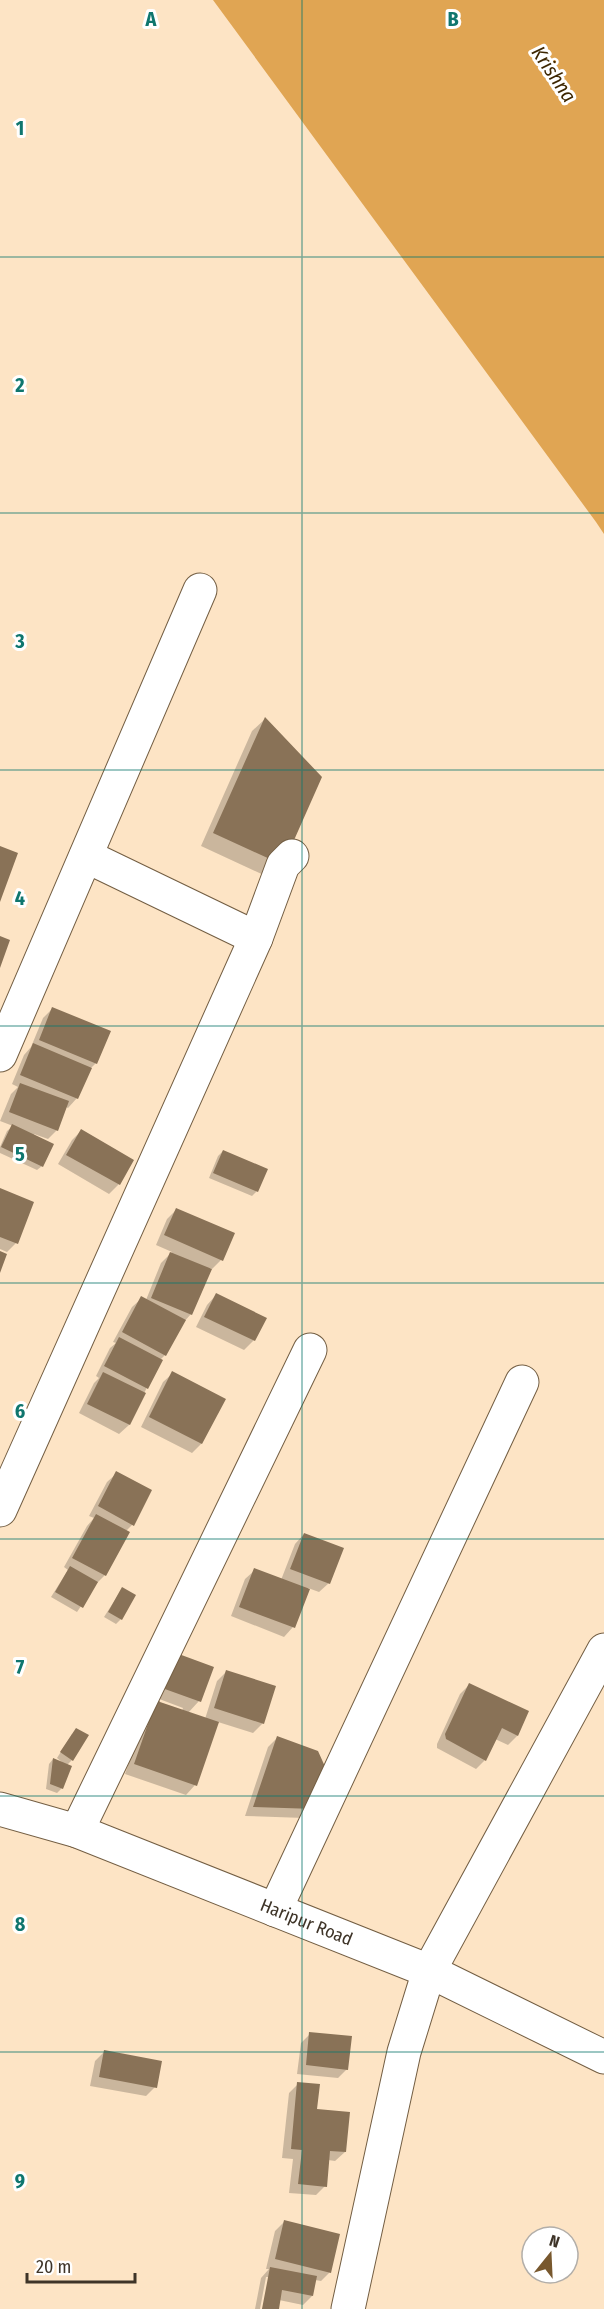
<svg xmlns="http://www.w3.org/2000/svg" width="604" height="2309" viewBox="0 0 604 2309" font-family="'Fira Sans Condensed',sans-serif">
<rect width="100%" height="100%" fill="#fde4c5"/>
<path fill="#e0a553" d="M213 0H604V534L596 522Z"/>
<path fill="#0003" d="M265 719 320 777 268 877 201 846 252 731Z
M53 1008 96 1063 89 1070 77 1098 68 1108 66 1107 57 1130 48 1139 34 1134 42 1166 37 1170 0 1153V1147L7 1131 13 1126 0 1121 11 1094 18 1087 12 1084 24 1055 31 1047 43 1018Z
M81 1131 132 1160 119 1184 109 1194 58 1164 72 1140Z
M223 1151 257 1191 252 1196 209 1178 218 1156Z
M0 1190 16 1243 7 1252 0 1249Z
M176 1210 221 1260 212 1269 210 1268 191 1314 183 1323 165 1355 160 1360 129 1425 119 1434 79 1413 94 1383 99 1378 96 1376 110 1348 116 1343 113 1342 132 1307 142 1298 146 1300 161 1263 172 1252 156 1245 167 1219Z
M216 1295 265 1318 254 1340 244 1350 196 1327 207 1305Z
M173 1373 224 1400 201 1444 192 1453 141 1427 163 1382Z
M117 1473 132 1525 125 1532 105 1575 96 1584 77 1612 51 1597 68 1570 64 1567 87 1526 94 1518 89 1516 107 1482Z
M304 1534 329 1583 319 1592 308 1588 293 1627 284 1637 231 1616 245 1579 255 1570 281 1580 295 1544Z
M122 1589 121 1619 116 1624 104 1617Z
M167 1664 199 1701 188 1713 205 1719 217 1681 226 1672 263 1723 253 1733 218 1722 195 1785 186 1795 125 1774 148 1709 159 1703 182 1711 183 1708 154 1697Z
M469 1685 527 1712 517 1736 508 1745 495 1739 485 1760 476 1769 437 1748V1744L460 1694Z
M72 1734V1760L67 1765 62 1788 57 1793 46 1789 49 1764 53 1759 63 1763 57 1758Z
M277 1738 314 1808 304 1818 245 1816 268 1747Z
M310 2034 347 2069 338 2078 297 2074 301 2043Z
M104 2052 155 2087 146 2096 90 2086 95 2061Z
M298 2084 345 2152 335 2161 328 2160 325 2186 316 2195 289 2193 293 2159 282 2158 289 2093Z
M284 2222 330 2272 321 2281 315 2280 312 2296 303 2305 279 2300 277 2309H263L269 2277H266L260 2309H255L261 2278 269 2269H266L275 2231Z"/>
<path fill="#897257" d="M265 717 322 777 283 865 213 833Z
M0 846 18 853 0 902Z
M0 936 10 940 0 968Z
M52 1007 111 1031 97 1064 39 1040Z
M33 1043 92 1068 78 1099 20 1075Z
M20 1083 69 1101 58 1131 9 1112Z
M12 1124 54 1144 43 1167 1 1147Z
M81 1129 134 1160 120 1185 66 1155Z
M223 1150 268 1169 258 1192 213 1173Z
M0 1188 34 1202 18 1244 0 1237Z
M176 1208 235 1233 223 1261 164 1235Z
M0 1251 7 1254 0 1273Z
M170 1252 212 1269 192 1315 151 1298Z
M216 1293 267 1318 255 1341 204 1317Z
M141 1296 186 1320 166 1356 122 1332Z
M119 1337 163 1360 148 1389 104 1366Z
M172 1371 226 1399 202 1444 149 1417Z
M103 1372 146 1393 130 1425 87 1404Z
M116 1471 152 1490 134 1526 98 1506Z
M96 1514 130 1532 106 1576 72 1558Z
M304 1533 344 1548 330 1584 290 1569Z
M70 1566 98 1582 83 1608 55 1592Z
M254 1568 310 1589 295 1628 239 1607Z
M122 1587 136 1595 122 1620 108 1612Z
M176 1653 214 1667 201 1702 162 1688Z
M226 1670 276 1686 264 1724 214 1708Z
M469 1683 529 1711 518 1736 502 1728 486 1761 446 1739 445 1734Z
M157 1698 160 1702 219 1722 197 1786 134 1764Z
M76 1728 89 1735 73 1761 60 1752Z
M277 1736 318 1751 327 1771 315 1809 253 1807Z
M53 1758 72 1766 63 1789 50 1784Z
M309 2032 352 2036 348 2070 306 2065Z
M104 2050 162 2061 157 2088 99 2077Z
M297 2082 320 2084 317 2109 350 2112 346 2152 330 2151 327 2187 298 2184 302 2150 291 2149Z
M284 2220 340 2234 331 2273 275 2259Z
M270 2267 317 2276 313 2296 282 2290 279 2309H262Z"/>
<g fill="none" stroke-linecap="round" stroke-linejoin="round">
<g stroke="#735e43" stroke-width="35">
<g id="minor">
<path d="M86 856 256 938"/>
<path d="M0 1055 200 590"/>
<path d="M0 1510 256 938 283 865 292 856"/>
<path id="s1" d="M0 1809 77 1831 429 1971 604 2057"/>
<path d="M77 1831 310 1350"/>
<path d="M275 1910 522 1382"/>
<path d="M348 2309 404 2052 429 1971 604 1650"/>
</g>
</g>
<use href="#minor" stroke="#fff" stroke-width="33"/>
</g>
<path fill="none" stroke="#0f766e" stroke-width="1.5" stroke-opacity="0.55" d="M302 0V2309M0 257H604M0 513H604M0 770H604M0 1026H604M0 1283H604M0 1539H604M0 1796H604M0 2052H604"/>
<g text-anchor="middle" stroke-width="6" stroke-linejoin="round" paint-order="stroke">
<g font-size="18" fill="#3e3428" stroke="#fff">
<text dy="6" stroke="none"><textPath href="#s1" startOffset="327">Haripur Road</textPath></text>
</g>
<g font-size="20" font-style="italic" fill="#3d2601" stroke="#fff">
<text transform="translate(554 74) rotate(56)" y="7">Krishna</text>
</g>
</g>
<g font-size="20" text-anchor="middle" font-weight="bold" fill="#0f766e" stroke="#fff" stroke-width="6" stroke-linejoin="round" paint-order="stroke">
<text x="151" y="26">A</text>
<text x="453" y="26">B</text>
<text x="20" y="135">1</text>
<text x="20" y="392">2</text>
<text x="20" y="648">3</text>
<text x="20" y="905">4</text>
<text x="20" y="1161">5</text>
<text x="20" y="1418">6</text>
<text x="20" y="1674">7</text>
<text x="20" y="1931">8</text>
<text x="20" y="2188">9</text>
</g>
<g transform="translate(550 2255) rotate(18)"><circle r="28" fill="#ffffff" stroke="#b2aea9" stroke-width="1.5"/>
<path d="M0-4.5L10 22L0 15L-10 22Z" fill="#78582e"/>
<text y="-9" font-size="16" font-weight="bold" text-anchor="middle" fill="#3e3428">N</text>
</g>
<path d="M27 2273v9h108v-9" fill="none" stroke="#3e3428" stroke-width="3"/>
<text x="36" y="2273" font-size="18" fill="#3e3428" stroke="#ffffff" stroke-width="4.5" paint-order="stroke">20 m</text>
</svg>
